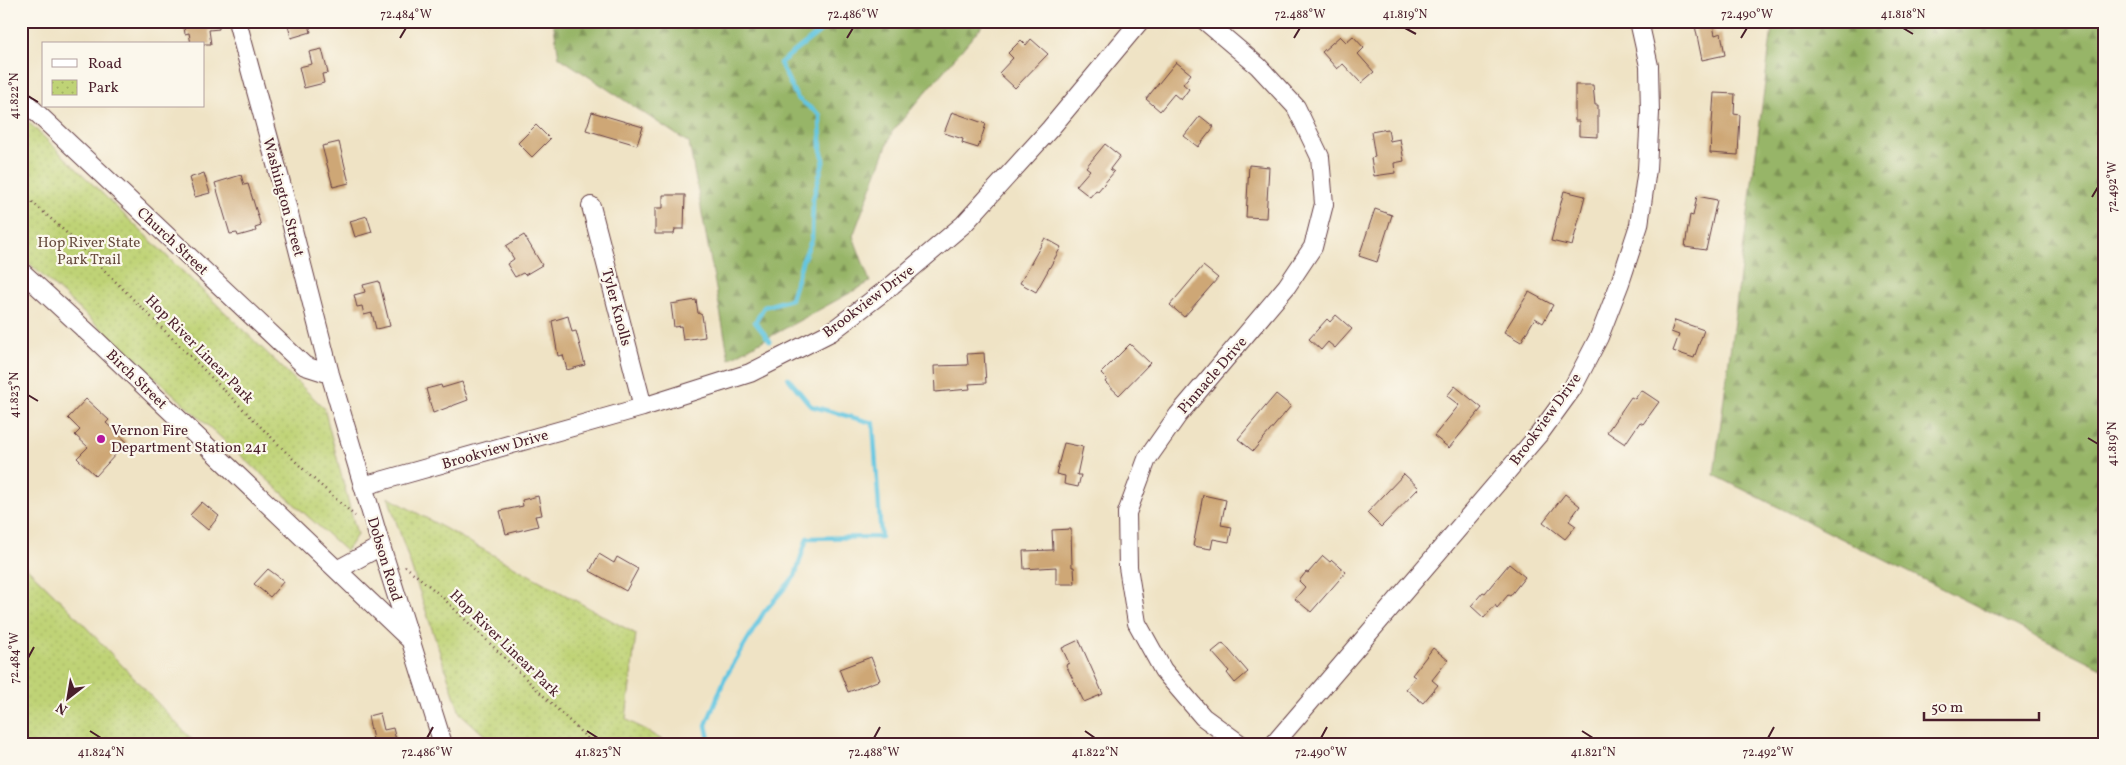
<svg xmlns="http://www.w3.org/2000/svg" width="2126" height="765" viewBox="0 0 2126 765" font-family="Vollkorn,serif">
<defs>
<pattern id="forest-firs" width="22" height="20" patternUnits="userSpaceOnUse" patternTransform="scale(1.25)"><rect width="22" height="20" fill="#97b567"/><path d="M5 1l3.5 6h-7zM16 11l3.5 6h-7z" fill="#7d9355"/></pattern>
<pattern id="park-dots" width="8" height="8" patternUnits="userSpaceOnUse" patternTransform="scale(1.25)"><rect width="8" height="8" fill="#bfd376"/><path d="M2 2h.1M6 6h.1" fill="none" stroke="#a6b566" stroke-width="1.8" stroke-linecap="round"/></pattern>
</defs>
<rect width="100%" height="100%" fill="#fbf7ec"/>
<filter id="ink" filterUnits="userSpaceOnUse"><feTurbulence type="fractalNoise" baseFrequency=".02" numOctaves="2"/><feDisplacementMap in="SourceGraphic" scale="10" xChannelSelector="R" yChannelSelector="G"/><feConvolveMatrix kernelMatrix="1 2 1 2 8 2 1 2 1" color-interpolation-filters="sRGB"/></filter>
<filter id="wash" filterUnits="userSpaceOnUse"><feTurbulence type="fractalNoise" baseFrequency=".0096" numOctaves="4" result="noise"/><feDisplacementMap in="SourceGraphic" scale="20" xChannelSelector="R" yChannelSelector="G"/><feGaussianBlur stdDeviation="1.12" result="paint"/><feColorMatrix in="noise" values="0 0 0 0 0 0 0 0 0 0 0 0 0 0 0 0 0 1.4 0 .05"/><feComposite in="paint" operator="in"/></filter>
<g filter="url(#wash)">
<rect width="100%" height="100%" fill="#efe3c5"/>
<path fill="url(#forest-firs)" stroke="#706a49" d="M553 21H986L892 132 853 236 870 282 729 359 689 143 559 57Z
M1773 21H2105V670L1714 475Z"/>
<path fill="url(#park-dots)" stroke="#847950" d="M21 115 324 408 357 535 346 551 21 256Z
M388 497 636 634 626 719 669 744H494L460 713Z
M21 562 69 609 196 744H21Z"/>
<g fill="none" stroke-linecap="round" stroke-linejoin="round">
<path stroke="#63c6e1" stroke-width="4.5" d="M770 341 755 322 764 307 791 299 802 262 812 239 813 199 824 159 821 150 820 115 797 98 780 63 829 24 830 21
M710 744 706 725 725 678 764 612 795 576 807 538 881 537 873 423 811 406 788 378"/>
</g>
<g id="blocks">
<path fill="#cea776" d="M183 21H219V29L209 30 211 44H191L189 33 185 34Z
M287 21H308L311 32 291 38Z
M1694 21H1712L1715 35 1721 33 1725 55 1702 60Z
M1340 36 1346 42 1353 36 1364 48 1358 54 1374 72 1361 83 1343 64 1337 69 1322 52Z
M1031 39 1048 54 1015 88 999 73 1013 58 1008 53 1021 40 1026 45Z
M322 49 328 73 322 74 324 83 304 88 299 67 312 64 309 52Z
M1176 62 1191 74 1183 84 1189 89 1181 100 1174 94 1160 111 1146 99Z
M1575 85H1593L1595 105H1598V137L1579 136V121H1575Z
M1714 93 1735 94 1734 114 1740 115 1738 155 1710 153Z
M592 112 643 127 637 145 586 130Z
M952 112 986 124 978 148 962 143 963 139 944 133Z
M1200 116 1214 127 1198 147 1184 136Z
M536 125 550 139 532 157 518 143Z
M1388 129 1390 141 1400 139 1404 161 1394 163 1395 173 1374 176 1371 158 1375 157 1371 132Z
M339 142 349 183 333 187 322 146Z
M1105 144 1120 156 1110 169 1114 172 1098 191 1096 190 1090 197 1076 186 1090 170 1086 167Z
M1249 165 1269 167 1266 218 1246 217Z
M204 173 210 193 195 197 189 178Z
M241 175 244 185 248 184 261 226 255 228 256 231 238 236 237 233 230 234 215 183Z
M1564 191 1585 196 1572 246 1551 241Z
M663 195H685L684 229H675L674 234H655V208H663Z
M1697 196 1717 200 1706 250 1685 247 1690 215 1693 216Z
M1375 209 1392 215 1377 262 1359 256Z
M367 216 372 232 355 237 350 221Z
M524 235 542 265 525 275 523 273 515 277 507 264 514 259 506 246Z
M1045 238 1061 247 1036 292 1020 283Z
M1203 266 1218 278 1184 317 1170 305Z
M379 281 390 326 376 329 372 313 364 315 362 306 357 307 354 295 365 292 363 285Z
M1529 292 1553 305 1543 323 1535 318 1521 342 1504 332Z
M696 300 698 313 702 315 705 337 683 340 681 326 674 327 671 304Z
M1336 315 1352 329 1335 348 1328 342 1321 350 1309 339 1327 319 1330 322Z
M568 316 572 332 576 331 585 365 567 370 563 355 558 356 552 321Z
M1675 320 1704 330 1694 358 1673 351 1679 335 1671 332Z
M1130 344 1150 363 1119 395 1105 382 1107 379 1101 373Z
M984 353 986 383 969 384 970 389 935 392 934 366 968 365 967 354Z
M462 382 468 400 433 413 426 389 441 385 442 388Z
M1455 386 1482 408 1449 448 1434 436 1459 405 1447 396Z
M1641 390 1659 402 1643 424 1640 422 1625 444 1607 432 1631 397 1635 399Z
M1276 394 1291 406 1253 451 1238 439Z
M86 399 109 420 106 423 127 442 96 476 77 458 88 447 75 435 80 430 68 418Z
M1064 443 1083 447 1077 475H1081L1078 487 1064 484 1065 476 1056 474Z
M1404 474 1419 488 1381 527 1367 513Z
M1565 494 1580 506 1569 521 1576 526 1565 539 1543 522Z
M1203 495 1226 500 1221 525 1232 527 1229 542 1213 539 1211 549 1193 546Z
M538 496 542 515 535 516 538 526 506 534 500 511 523 506 522 500Z
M202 502 219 516 208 530 190 515Z
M1071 529 1072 567H1074L1075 584H1056V567L1024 569 1023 551 1053 550 1052 530Z
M599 554 614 563 617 557 638 569 626 591 590 571Z
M1323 556 1330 562 1332 560 1346 572 1311 612 1295 599 1305 587 1299 581 1306 572 1308 573Z
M1509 564 1525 577 1510 596 1508 595 1497 608 1495 605 1484 618 1471 606 1483 592 1485 593Z
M268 569 284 581 270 597 254 584Z
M1079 640 1103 694 1084 702 1066 665 1069 663 1062 648Z
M1223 643 1248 672 1235 683 1227 673 1229 671 1212 652Z
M1433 648 1448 660 1432 680 1438 685 1423 703 1406 689 1415 677 1412 675Z
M871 657 880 680 848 692 839 669Z
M380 713 384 730 393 728 396 740 389 742 390 744H374L368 716Z"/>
</g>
</g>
<g filter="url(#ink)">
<use href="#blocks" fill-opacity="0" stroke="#633c42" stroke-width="1"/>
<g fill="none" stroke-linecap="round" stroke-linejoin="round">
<g stroke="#633c42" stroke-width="20">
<path id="minor" d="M237 21 280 179 330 374 381 546 443 744
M1205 21 1258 66 1296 107 1320 157 1324 204 1313 247 1287 286 1178 415 1147 459 1127 513 1128 567 1137 623 1163 670 1203 717 1240 744
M21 98 305 366 330 374
M591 206 643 407
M21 271 97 341 408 638
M363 486 643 407 750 373 831 332 891 286 964 224 1050 129 1140 21
M337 570 381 546
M1274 744 1540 433 1572 389 1599 337 1620 283 1639 225 1647 169 1650 113 1649 66 1639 21"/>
</g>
<path stroke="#633c42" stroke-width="2.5" stroke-dasharray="1 4" stroke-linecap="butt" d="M21 192 70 236 307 473 355 516
M405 566 439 594 593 744"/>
<use href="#minor" stroke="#fff" stroke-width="18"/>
</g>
</g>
<path fill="none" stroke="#4a1f2b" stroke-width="2" d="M1405 28 1416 34M1903 28 1913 34M400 38 406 28M847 38 853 28M1294 38 1300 28M1741 38 1747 28M28 96 38 102M2092 197 2098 187M28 395 38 401M2088 438 2098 444M28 658 34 647M90 731 101 738M587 731 598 738M1085 731 1095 738M1582 731 1593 738M427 738 433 727M874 738 880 727M1321 738 1327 727M1768 738 1774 727"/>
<circle fill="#b5179e" stroke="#fbf7ec" stroke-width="2" cx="101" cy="439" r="5"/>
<g text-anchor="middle" stroke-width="4.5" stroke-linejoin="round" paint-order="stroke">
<g font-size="15" fill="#4a1f2b" stroke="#fbf7ec">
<text transform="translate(284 197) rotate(75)" y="5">Washington Street</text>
<text transform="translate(173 241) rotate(43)" y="5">Church Street</text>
<text transform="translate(868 301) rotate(-37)" y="5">Brookview Drive</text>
<text transform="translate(617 307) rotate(75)" y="5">Tyler Knolls</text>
<text transform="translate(200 349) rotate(45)" y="5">Hop River Linear Park</text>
<text transform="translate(1212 375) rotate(-49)" y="5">Pinnacle Drive</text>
<text transform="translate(137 379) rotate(44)" y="5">Birch Street</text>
<text transform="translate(1545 419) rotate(-54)" y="5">Brookview Drive</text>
<text transform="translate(495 449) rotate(-16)" y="5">Brookview Drive</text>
<text transform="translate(385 559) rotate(73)" y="5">Dobson Road</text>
<text transform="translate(505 643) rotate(44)" y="5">Hop River Linear Park</text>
</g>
<g font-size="15" fill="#674c3e" stroke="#fbf7ec">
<text x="89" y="247">Hop River State<tspan x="89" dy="17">Park Trail</tspan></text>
</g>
<g font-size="15" fill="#4a1f2b" stroke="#fbf7ec" text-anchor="start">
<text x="111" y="435">Vernon Fire<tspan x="111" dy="17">Department Station 241</tspan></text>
</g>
</g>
<rect width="2126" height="765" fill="none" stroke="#fbf7ec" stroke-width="55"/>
<rect x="42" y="42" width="162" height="65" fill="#fbf7ec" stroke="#b4a19f"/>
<rect x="52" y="59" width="25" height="8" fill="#ffffff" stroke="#b4a19f"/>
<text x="88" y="68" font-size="15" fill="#4a1f2b">Road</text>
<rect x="52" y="80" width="25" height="15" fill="url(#park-dots)" stroke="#b4a19f"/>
<text x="88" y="92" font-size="15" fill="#4a1f2b">Park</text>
<g transform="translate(68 698) rotate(211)" stroke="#fbf7ec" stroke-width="4" paint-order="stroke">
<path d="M0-4L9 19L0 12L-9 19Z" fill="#4a1f2b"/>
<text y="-8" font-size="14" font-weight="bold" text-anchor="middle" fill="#4a1f2b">N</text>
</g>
<path d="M1924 712v8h115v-8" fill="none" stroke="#4a1f2b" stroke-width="2.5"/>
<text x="1931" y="712" font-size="15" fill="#4a1f2b" stroke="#fbf7ec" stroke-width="4" paint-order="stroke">50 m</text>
<rect x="28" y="28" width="2070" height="710" fill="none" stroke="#4a1f2b" stroke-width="2"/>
<g font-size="12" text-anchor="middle" fill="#4a1f2b">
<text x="406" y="18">72.484°W</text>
<text x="853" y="18">72.486°W</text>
<text x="1300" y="18">72.488°W</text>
<text x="1405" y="18">41.819°N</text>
<text x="1747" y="18">72.490°W</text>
<text x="1903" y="18">41.818°N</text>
<text transform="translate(14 96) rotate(-90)" y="4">41.822°N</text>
<text transform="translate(2112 187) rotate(-90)" y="4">72.492°W</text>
<text transform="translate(14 395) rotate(-90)" y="4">41.823°N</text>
<text transform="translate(2112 444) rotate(-90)" y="4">41.819°N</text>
<text transform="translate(14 658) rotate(-90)" y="4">72.484°W</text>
<text x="101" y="756">41.824°N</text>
<text x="427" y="756">72.486°W</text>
<text x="598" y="756">41.823°N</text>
<text x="874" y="756">72.488°W</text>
<text x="1095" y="756">41.822°N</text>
<text x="1321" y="756">72.490°W</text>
<text x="1593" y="756">41.821°N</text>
<text x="1768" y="756">72.492°W</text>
</g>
</svg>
